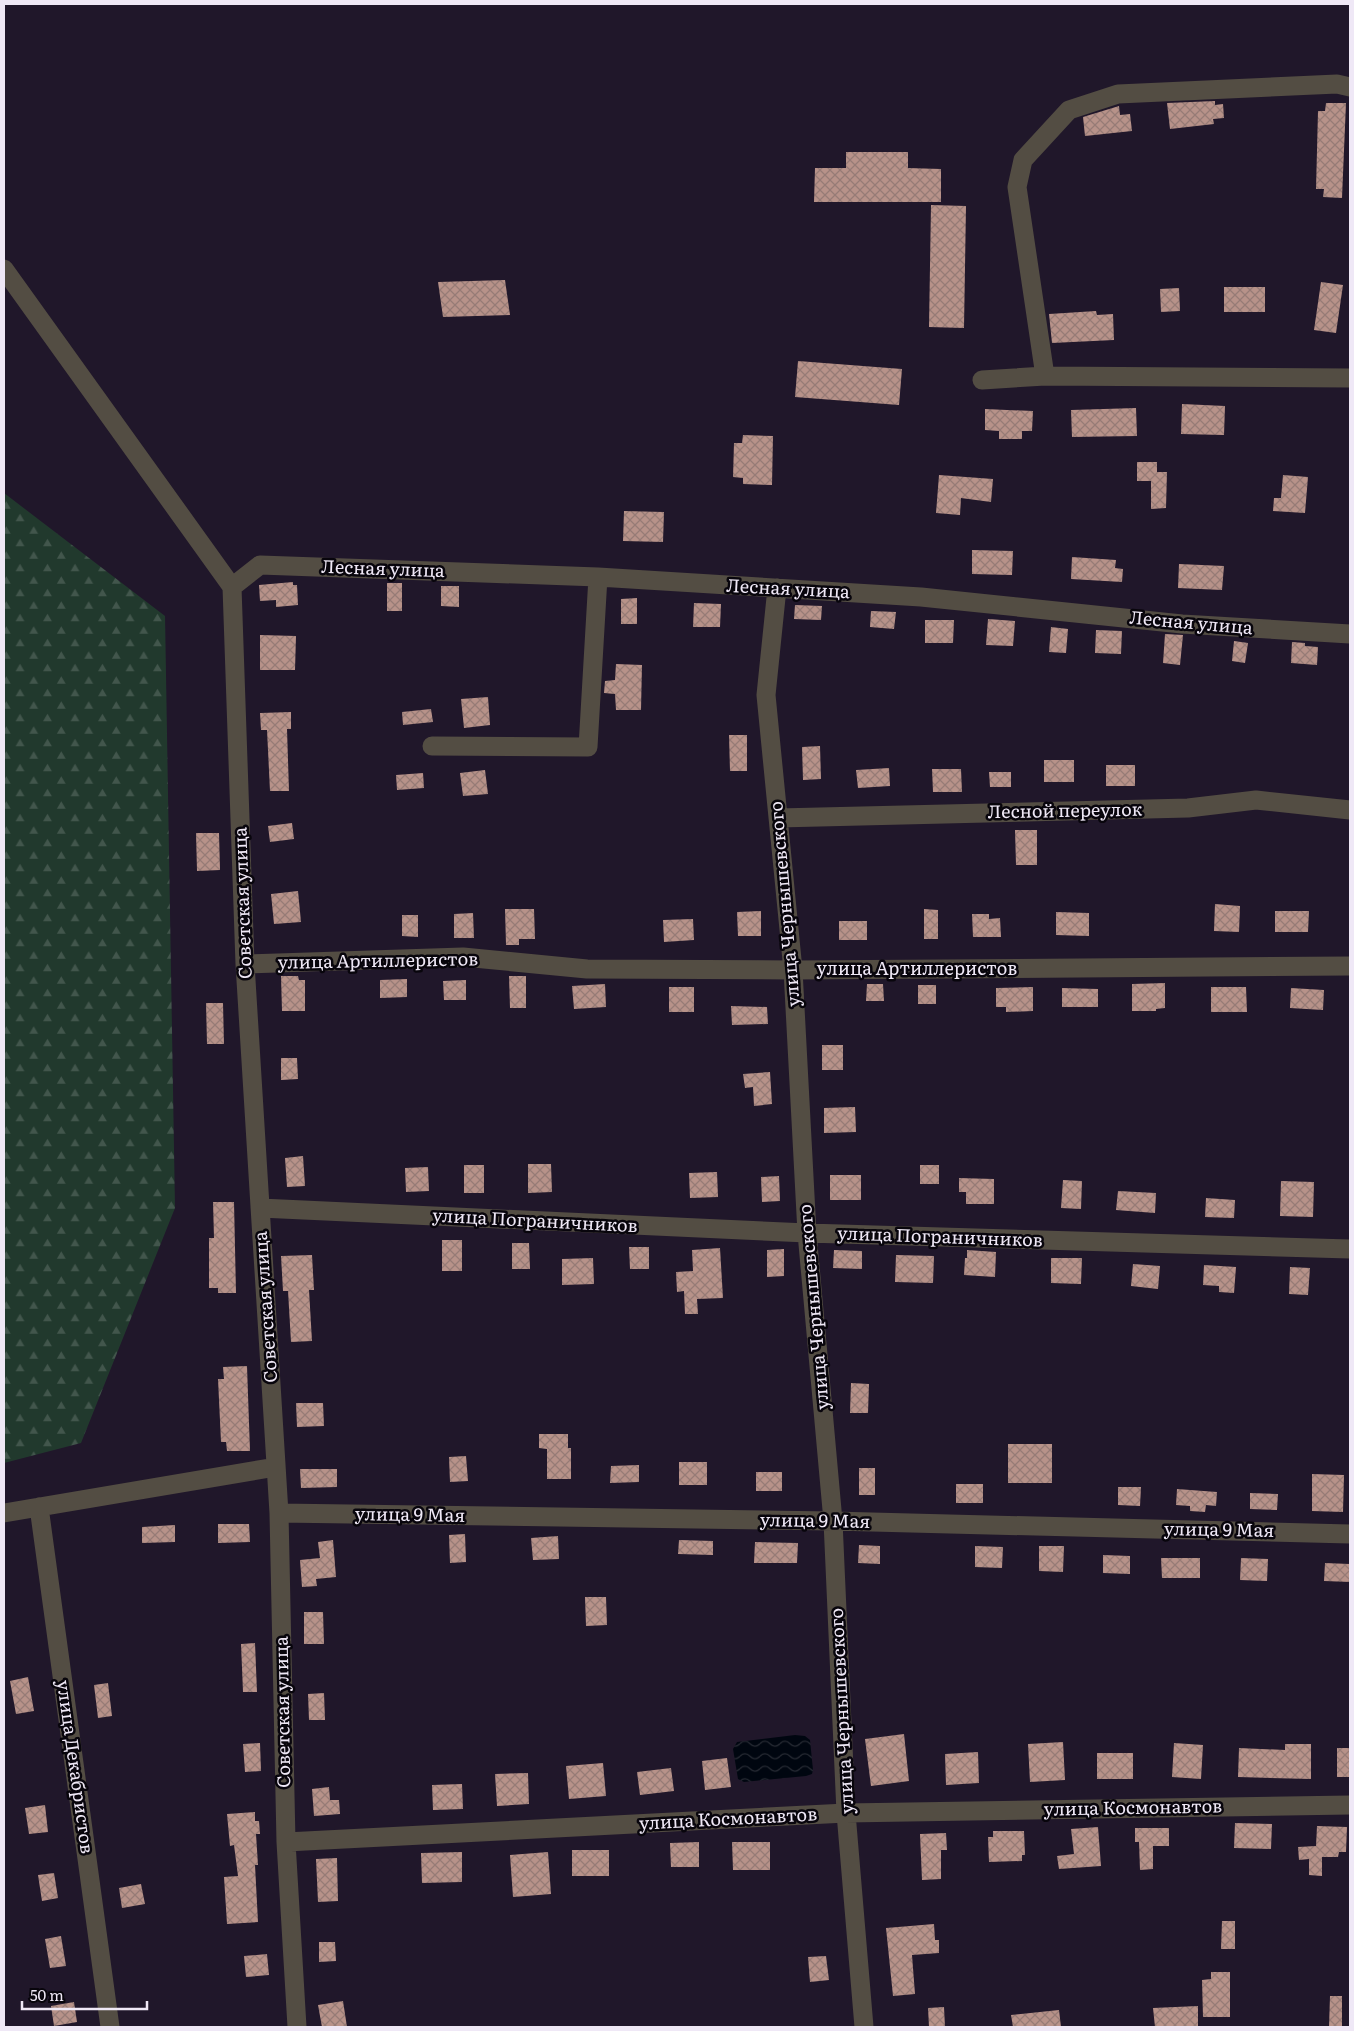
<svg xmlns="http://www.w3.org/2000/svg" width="1354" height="2031" viewBox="0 0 1354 2031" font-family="Literata,serif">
<defs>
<pattern id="forest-firs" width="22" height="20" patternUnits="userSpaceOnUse" patternTransform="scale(1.25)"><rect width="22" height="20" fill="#21392d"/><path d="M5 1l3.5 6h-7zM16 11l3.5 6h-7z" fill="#42564c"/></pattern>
<pattern id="water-waves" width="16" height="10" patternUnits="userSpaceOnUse" patternTransform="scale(1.25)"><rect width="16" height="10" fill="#000610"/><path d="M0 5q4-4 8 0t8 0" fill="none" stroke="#262a33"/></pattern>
<pattern id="building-cross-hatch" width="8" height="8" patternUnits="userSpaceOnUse" patternTransform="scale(1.25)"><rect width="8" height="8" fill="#b79289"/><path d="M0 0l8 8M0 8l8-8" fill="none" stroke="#967b76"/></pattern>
</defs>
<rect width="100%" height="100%" fill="#20172a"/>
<path fill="url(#forest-firs)" d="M4 493 165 616 175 1208 81 1443 4 1463Z"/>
<path fill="url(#water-waves)" d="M795 1735 805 1736 810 1740 813 1770 812 1774 806 1776 744 1782 738 1779 733 1749 737 1742Z"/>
<path fill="url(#building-cross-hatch)" d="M1215 101V105L1223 104 1224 118 1213 119 1214 124 1170 129 1167 103Z
M1326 103H1346L1342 198 1323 197 1324 189H1316L1318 111H1325Z
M1119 106 1120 115 1130 114 1132 131 1085 136 1083 117Z
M846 152H908V168L941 169V202H814L815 168H846Z
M931 205 966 206 964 328 929 327Z
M505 280 510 315 443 317 438 282Z
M1321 282 1343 285 1336 333 1314 330Z
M1224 287H1265V312H1224Z
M1179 288 1180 311 1161 312 1160 289Z
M1096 311 1097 315 1113 314 1114 340 1052 343 1049 314Z
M798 361 902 369 899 405 795 397Z
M1182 404 1225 406 1224 435 1181 434Z
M1136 408 1137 436 1072 437 1071 410Z
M985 409 1033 411 1032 431H1022V439H999V431L985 430Z
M743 435 773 436 772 485 743 484V478L733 477 734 443H742Z
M1137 462H1157V472H1167L1166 508 1151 509V481H1137Z
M939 475 993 479 991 502 961 498 960 515 936 513Z
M1283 475 1308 477 1305 513 1273 511 1274 498H1281Z
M624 511 664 512 663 542 623 541Z
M972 550 1013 551 1012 575 972 574Z
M1072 557 1116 560 1115 568 1123 569 1122 582 1071 579Z
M1179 564 1224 566 1222 590 1178 588Z
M293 582V585H297L298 605 276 607V600L260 601 259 585Z
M387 583H402V611H387Z
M441 586H459V607L441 606Z
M637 598V624H621V599Z
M694 603 721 604 720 627H693Z
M795 605 822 606 821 620 794 619Z
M871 611 896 612 894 629 870 627Z
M988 619 1015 621 1013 646 986 645Z
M925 620H954L953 643H925Z
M1051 627 1068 629 1066 653 1049 652Z
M1096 630 1122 631 1121 654 1095 653Z
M1165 634 1183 635 1180 665 1163 663Z
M260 635 296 636 295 670H260Z
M1234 641 1248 643 1245 663 1232 661Z
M1292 642 1305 643V646L1318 647 1317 665 1291 663Z
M616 664 642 665 641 710H616L615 694 604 693 605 681 615 680Z
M488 697 490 725 464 728 461 699Z
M431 709 433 722 403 725 402 712Z
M291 712V729H287L289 791H270L267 730H261L260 713Z
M729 735H747V771H730Z
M820 746 821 779 803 780 802 747Z
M1044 760H1074V782H1044Z
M1106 765H1135V786H1106Z
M889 768 890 786 858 788 856 770Z
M932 769H961L962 792H933Z
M485 770 488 794 463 796 460 773Z
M989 772H1011V787H990Z
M423 773 424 788 397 790 396 775Z
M292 823 294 839 270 842 268 826Z
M1015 830H1037V865H1016Z
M196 833H219L220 870 197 871Z
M298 891 301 922 274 924 271 894Z
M1215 904 1240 906 1239 932 1214 931Z
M505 909H534L535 939H519V945H506Z
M924 909 938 910V939H924Z
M761 911V936H738L737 912Z
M1275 911H1309L1308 932H1275Z
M1056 912 1089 913V936L1056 935Z
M473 913 474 938H454V914Z
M972 914H989V919L1000 918 1001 937H973Z
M402 915H418V937L402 936Z
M693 919 694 940 664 942 663 920Z
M839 921H867V940H839Z
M281 976H298L299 980H305V1011H282Z
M509 976H526V1008H510Z
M407 979V997L380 998V980Z
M466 980V1000H444L443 981Z
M1165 983V1008L1156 1009V1011H1132V984Z
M605 984 606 1007 574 1009 572 986Z
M867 984H883L884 1001H866Z
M918 985H936V1004H918Z
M669 987H694V1012H669Z
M1033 987V1011L1006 1012V1007H996V988Z
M1211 987H1246L1247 1012H1211Z
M1062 988 1098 989V1007H1062Z
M1291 988 1324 990 1323 1010 1290 1008Z
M206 1003H223L224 1044H207Z
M731 1006 767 1007 768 1024 732 1025Z
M822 1045H843V1070H822Z
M281 1058H297L298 1079 281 1080Z
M770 1072 772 1104 754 1106 753 1087 745 1088 743 1074Z
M855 1107 856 1132 824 1133V1108Z
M303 1156 305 1186 287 1187 285 1158Z
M528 1164H551L552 1192 528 1193Z
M464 1165H484V1193H464Z
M920 1165H939V1184H920Z
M428 1167 429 1191 406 1192 405 1168Z
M717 1172 718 1197 690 1198 689 1173Z
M830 1175H861V1200H830Z
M779 1176 780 1201 762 1202 761 1177Z
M959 1178 994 1179V1204H966V1192H959Z
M1063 1180 1082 1181 1081 1209 1061 1208Z
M1281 1181 1314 1182 1313 1217 1280 1216Z
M1118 1191 1156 1193 1155 1213 1116 1210Z
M1206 1198 1235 1200 1234 1218 1205 1217Z
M213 1202H234L236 1293H218V1288H209V1238H214Z
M442 1240H462V1271H442Z
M512 1243H529L530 1269H512Z
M629 1247H649V1269H630Z
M720 1248 723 1298 697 1299 698 1314H685L684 1291 677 1292 676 1272 693 1271 692 1250Z
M784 1249V1276L767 1277V1250Z
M834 1250 862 1251V1269L833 1268Z
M967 1250 996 1252 995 1277 964 1275 965 1258H967Z
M312 1255 314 1290H309L312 1341 291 1342 288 1291H283L281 1256Z
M896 1255 934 1256 933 1283 895 1282Z
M593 1258 594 1284 562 1285V1259Z
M1051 1258H1082L1081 1284 1051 1283Z
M1133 1264 1160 1266 1158 1289 1131 1286Z
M1204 1265 1236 1267 1234 1293 1219 1292V1286L1203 1285Z
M1290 1267 1310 1268 1308 1295 1289 1294Z
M247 1366 250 1451H227L226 1442H221L218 1379H224L223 1367Z
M851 1383 869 1384 868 1413H850Z
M296 1403H323L324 1426 297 1427Z
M539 1434H568V1448H571V1479H547V1449L539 1448Z
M1008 1444H1052V1483H1008Z
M466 1456 468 1481 450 1482 449 1457Z
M679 1462H707V1485H679Z
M639 1465V1482L610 1483 611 1466Z
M859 1468H875V1495H859Z
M300 1469H337V1487L301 1488Z
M756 1472H782V1491H756Z
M1312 1474 1344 1475 1343 1512 1312 1511Z
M956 1484H983V1503H956Z
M1118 1487H1141L1140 1506 1118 1505Z
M1177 1489 1217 1492 1216 1506 1206 1505 1205 1512 1190 1511V1506L1176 1505Z
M1250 1493 1278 1494 1277 1510 1250 1509Z
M218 1524H249L250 1542 218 1543Z
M175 1525V1542L142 1543V1527Z
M465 1534 466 1562 450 1563 449 1535Z
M558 1536 559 1559 533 1560 531 1538Z
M333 1540 336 1577 316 1579 317 1586 302 1587 300 1560 320 1558 318 1542Z
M679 1540 713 1541V1555L678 1554Z
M755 1542 798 1543 797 1563H754Z
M859 1545 880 1546V1564L858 1563Z
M975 1546 1003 1547 1002 1568 975 1567Z
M1039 1546H1064L1063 1572 1039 1571Z
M1103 1555 1130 1556V1574L1103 1573Z
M1161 1558H1200V1578H1162Z
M1241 1558 1268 1559 1267 1581 1240 1580Z
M1325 1563 1350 1564V1582L1324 1581Z
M585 1597H606L607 1625 586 1626Z
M304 1612H323L324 1644H304Z
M255 1643 257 1692H243L241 1644Z
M28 1677 34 1711 16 1714 10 1681Z
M108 1683 112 1716 98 1718 94 1685Z
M324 1693 325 1720H309L308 1694Z
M904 1734 909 1781 871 1786 865 1739Z
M1063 1742 1065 1780 1030 1782 1028 1744Z
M260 1743 261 1771 245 1772 243 1744Z
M1174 1743 1203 1745 1201 1779 1172 1777Z
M1285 1744H1311V1779L1238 1777 1239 1748 1285 1750Z
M1337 1748H1350V1777H1337Z
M978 1752 979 1783 946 1785 945 1754Z
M1097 1753H1133V1779H1097Z
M727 1758 731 1787 705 1790 702 1761Z
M603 1763 606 1796 569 1799 566 1766Z
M671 1768 674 1791 640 1795 637 1772Z
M528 1773 529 1804 497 1806 495 1774Z
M462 1784 463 1809 433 1810 432 1785Z
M329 1787 330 1800H339L340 1814 314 1816 312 1789Z
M45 1805 48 1832 29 1834 25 1808Z
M255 1812V1821H259L260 1834H256L258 1865H255L258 1922 227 1924 224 1877 238 1876 234 1845 230 1846 227 1814Z
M1235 1823 1272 1824 1271 1849 1234 1848Z
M1317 1826 1347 1827 1346 1852H1339L1338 1857H1322V1876L1309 1875V1859L1299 1860 1298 1847 1316 1846Z
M1098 1827 1101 1866 1059 1869 1057 1856 1074 1854 1071 1829Z
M1135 1828H1169V1846H1153V1869L1140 1870 1139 1842H1135Z
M993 1831H1024L1025 1855H1022V1861L989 1862 988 1837H993Z
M946 1833 947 1850H941V1879L922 1880 920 1834Z
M699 1842V1867H671L670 1843Z
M732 1842H770V1870H733Z
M572 1850H609V1876H572Z
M462 1852V1882L422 1883 421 1853Z
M548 1852 551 1894 513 1897 510 1855Z
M337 1858 338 1901 318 1902 316 1859Z
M54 1873 58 1898 42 1901 38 1875Z
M141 1884 145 1904 122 1908 119 1888Z
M1222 1921H1235V1949H1221Z
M934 1924 935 1940H939V1953L912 1955 915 1994 893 1996 886 1928Z
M61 1936 66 1966 50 1968 45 1939Z
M319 1942H335L336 1961 319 1962Z
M267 1954 269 1975 246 1977 244 1956Z
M826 1956 829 1980 810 1982 808 1957Z
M1211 1972H1230V2017H1203L1202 1980 1211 1979Z
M1330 1996H1342V2027H1329Z
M343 2001 347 2027H322L318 2005Z
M74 2002 77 2022 54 2026 51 2006Z
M1198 2006V2027H1155L1153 2008Z
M944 2007 945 2027H929L928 2008Z
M1059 2010 1061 2027H1013L1011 2015Z"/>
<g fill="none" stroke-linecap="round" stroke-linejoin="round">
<path stroke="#534d43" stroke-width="19" d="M4 269 232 587
M1045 376 1017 187 1023 160 1069 110 1118 94 1337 84 1350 87
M982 380 1045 376 1350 378
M232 587 245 964 279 1513 286 1842 297 2027
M232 587 260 565 598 577 921 597 1182 624 1350 634
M777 588 766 695 793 970 807 1233 833 1521 846 1813 864 2027
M432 746 588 747 598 577
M778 818 1188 808 1256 800 1350 810
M245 964 463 957 587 969 793 970 1350 966
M260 1208 807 1233 1350 1249
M39 1507 110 2027
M4 1513 276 1467
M279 1513 833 1521 1350 1534
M286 1842 846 1813 1350 1805"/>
</g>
<g text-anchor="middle" stroke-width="5" stroke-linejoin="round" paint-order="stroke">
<g font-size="18" fill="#efe8f6" stroke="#08050c">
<text transform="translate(383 569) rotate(2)" y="6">Лесная улица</text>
<text transform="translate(788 589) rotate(3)" y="6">Лесная улица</text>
<text transform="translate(1191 623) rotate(5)" y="6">Лесная улица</text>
<text transform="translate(1065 811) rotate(-1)" y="6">Лесной переулок</text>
<text transform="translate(243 903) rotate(-92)" y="6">Советская улица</text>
<text transform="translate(785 904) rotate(-95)" y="6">улица Чернышевского</text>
<text transform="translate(378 961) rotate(-1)" y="6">улица Артиллеристов</text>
<text x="917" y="975">улица Артиллеристов</text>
<text transform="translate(535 1221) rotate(3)" y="6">улица Пограничников</text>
<text transform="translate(940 1237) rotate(2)" y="6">улица Пограничников</text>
<text transform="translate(266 1307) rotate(-94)" y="6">Советская улица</text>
<text transform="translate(814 1307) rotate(-95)" y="6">улица Чернышевского</text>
<text transform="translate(410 1515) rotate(1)" y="6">улица 9 Мая</text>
<text transform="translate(815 1521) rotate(1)" y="6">улица 9 Мая</text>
<text transform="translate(1219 1530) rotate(1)" y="6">улица 9 Мая</text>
<text transform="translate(842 1711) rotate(-93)" y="6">улица Чернышевского</text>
<text transform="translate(283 1712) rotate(-91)" y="6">Советская улица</text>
<text transform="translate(75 1767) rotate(82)" y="6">улица Декабристов</text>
<text transform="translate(1133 1808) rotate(-1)" y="6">улица Космонавтов</text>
<text transform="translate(728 1819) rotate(-3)" y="6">улица Космонавтов</text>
</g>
</g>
<rect width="1354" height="2031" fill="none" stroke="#efe8f6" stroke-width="10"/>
<path d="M22 2001v8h125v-8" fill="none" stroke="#efe8f6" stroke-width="2.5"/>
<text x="30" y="2001" font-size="15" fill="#efe8f6" stroke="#08050c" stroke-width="4" paint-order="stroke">50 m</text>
</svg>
